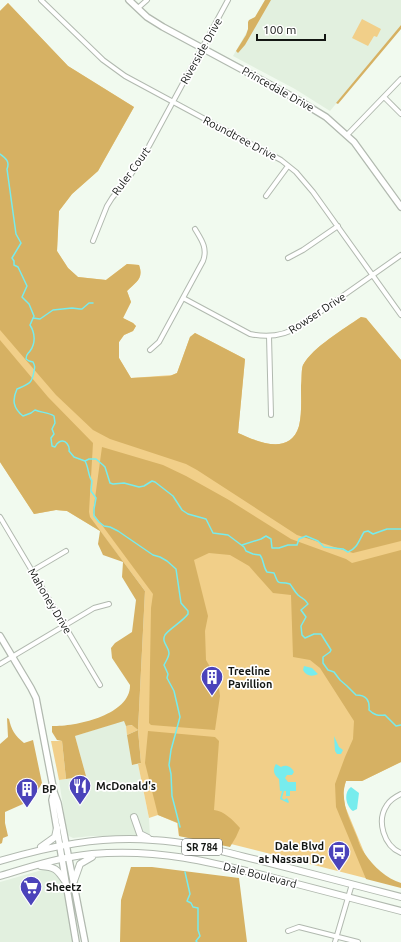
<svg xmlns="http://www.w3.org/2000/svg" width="401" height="942" viewBox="0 0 401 942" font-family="Ubuntu,sans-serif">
<rect width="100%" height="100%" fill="#f1faef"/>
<path fill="#e2f0df" d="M265 0H401V25L330 111 295 89 233 56Z
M125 720 133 765 138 764 149 818 150 837 91 836 73 838 69 836 67 833 59 780 86 776 75 736Z
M49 868 61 875 74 942H0V882Z"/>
<path fill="#f1cf89" d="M8 3 68 66 134 107 98 171 72 194 59 211 57 251 68 268 78 277 106 280 127 264 139 265C144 279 136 282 127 291L131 302 123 318 133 323 136 326 133 331 124 335 119 342V358L131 378 172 375 177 373 190 337 195 333 245 359 238 433C258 442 290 456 299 426 302 414 301 398 301 386 302 380 301 370 303 365 313 347 344 329 361 317L366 318 401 360V762L362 781H346L343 792 345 806 371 869 369 879 227 843 179 836 177 823 158 815 149 818 138 764 141 763 138 730 127 735 126 726 133 725 138 730 145 591 100 531 67 511 56 510 34 514 0 462V11Z
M362 19 381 29 377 37 374 36 368 46 352 38Z
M51 741H62L66 779 59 780Z"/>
<path fill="#d6b163" d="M265 0H271L245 45 238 53 236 51 246 35 248 29V22L249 20 255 17Z
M8 3 68 66 134 107 98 171 72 194 59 211 57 251 68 268 78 277 106 280 127 264 139 265C144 279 136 282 127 291L131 302 123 318 133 323 136 326 133 331 124 335 119 342V358L131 378 170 376 177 373 190 337 195 333 245 359 238 433C258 442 290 456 299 426 302 414 301 398 301 386 302 380 301 370 303 365 313 347 344 329 361 317L366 318 401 360V541L353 553 297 535 197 470 186 464 110 439 93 430 56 395 0 330V11Z
M401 25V29L338 104 336 103Z
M0 340 48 397 93 443 89 512 90 517 145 591 138 730 141 763 132 765 127 735 138 730 132 725 126 726 124 721 75 736 86 776 66 779 62 741 57 740 52 732V726C75 727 131 715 130 685L112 658 111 648 115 643 132 632 136 600 122 577 123 562 103 555 98 544 100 531 67 511 56 510 34 514 0 462Z
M102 447 163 465 186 476 229 500 291 539 346 559 352 563 401 550V762L362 781H346C339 800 350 820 357 837 359 843 361 849 365 854 373 866 387 879 401 883V888L366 879 336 807 335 784 345 757 353 739 354 721 320 668 310 660 293 657 291 595 273 593 249 566 230 555 209 553 194 560 208 616 205 631 206 660 218 681 220 696 215 730 151 725 149 723 151 608 153 594 93 513Z
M7 718 9 719C11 729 15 736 24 743L33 740 42 783 32 800 5 812V823L8 836 3 838 2 843 0 844V744L8 737Z
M148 731 215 737 219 741 214 810C224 811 233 820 240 828L236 837 230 847 179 836 178 823 158 815 145 763Z
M131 867H152L239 878 247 942H120L121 900Z"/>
<path fill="#77eced" d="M304 666 312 668 318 674C312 677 306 676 303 670Z
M334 736 339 747 343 750 341 754H337L335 751Z
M276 764 281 767C286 764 292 767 294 772L292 775H287L285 778 288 782H296V791H290V796H286V791H284L282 798 284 800 287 798 289 802 288 803 280 799 282 791H280L279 779C274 775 272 770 276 764Z
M351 787 359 793 357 809 353 811C346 806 343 793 351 787Z"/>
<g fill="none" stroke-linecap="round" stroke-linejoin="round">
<path stroke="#77eced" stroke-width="1.5" d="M0 154C6 158 10 162 7 169L16 234 21 243 12 258 14 261V265L18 267 27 286 22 297 29 304 34 316 30 325C35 333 36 343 30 351 28 354 26 354 26 359L29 361 33 362C35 366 35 367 34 371 32 384 29 384 17 389 12 400 13 408 23 416L31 413 35 410C42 413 48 412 54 416L55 423 52 429 54 434 51 438 52 446 55 447C56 445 57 443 59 442 66 438 70 447 69 451L74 457 85 461 89 459H96L103 465 105 467 110 483 113 484 124 483 139 487 144 486 152 481 155 482 173 496 182 510 188 514 206 519 213 533 228 535 244 547 246 551 253 554 260 555C264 560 263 567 267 572L274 573C280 588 277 580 290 584 293 588 295 592 298 595 302 599 305 598 308 604L301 610 306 617 301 626 302 635 305 638 314 634H321L331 650 330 652 323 657V663L328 670 334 672 340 680 347 686 356 695C366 695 370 700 369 710 374 715 378 716 385 715L396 726 401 725
M33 318 40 319 53 310 72 308 80 309H82L89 303H93
M85 461C89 468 88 476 92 481L91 491 96 498 94 509V516L99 522 104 526 110 527 118 531 153 555 160 557 167 561 176 569 181 603 188 611V614C182 622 169 629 165 635 161 642 169 647 169 653 169 657 166 661 164 665L168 674 167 678 174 691 180 717 171 750 169 765 171 774 172 796 180 827
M242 545 261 539 266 536 271 539 272 548H279L288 545H297L299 539 306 536 318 541 324 547 343 549 348 552C357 549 359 540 364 532L368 531 373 534 387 529H401
M185 872 190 894 187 901 191 903 193 907 198 908V930L200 936 196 941 197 942"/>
<g stroke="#b1b9af" stroke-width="6">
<path id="street" d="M41 0 103 60 125 76 281 160 296 172 313 192 401 315
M138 8 147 0
M384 97 401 114
M347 135 401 79
M266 196 288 166
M93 241 107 206 112 198 130 176 149 146 228 0
M288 258 303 250 338 226
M183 298 250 334C268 338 284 336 300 326L401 255
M269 336 271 415
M150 350 159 342 203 261C208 248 201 239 195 229
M0 517 100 685
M32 571 66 551
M0 664 94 608 109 604
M401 794C395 797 390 800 387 805 376 821 384 846 401 853
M288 931 299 927 358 942
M335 942 352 884"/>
</g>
<g stroke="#b1b9af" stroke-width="8">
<path id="secondary" d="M129 0 147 17 163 27 293 97 326 117 354 142 401 207
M0 636 31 688 36 698 54 792 52 800 76 942
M54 792 58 803 85 942"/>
</g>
<g stroke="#b1b9af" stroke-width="8">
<path id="primary" d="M134 817 140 834 148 838
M41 847 55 837 57 828
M0 861C50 846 100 836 153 840 191 842 228 853 266 862 311 874 356 885 401 897
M41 866C55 867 57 869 65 881
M0 876C30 867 60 857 92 854 157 848 212 862 274 878 317 889 359 900 401 911
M74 881 80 864 92 857"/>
</g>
<use href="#street" stroke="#fff" stroke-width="4"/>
<use href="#secondary" stroke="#fff" stroke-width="5.5"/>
<use href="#primary" stroke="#fff" stroke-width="6"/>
</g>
<defs>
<g id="building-pin" transform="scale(1.15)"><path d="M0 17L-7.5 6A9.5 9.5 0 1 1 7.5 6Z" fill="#4b43ba" stroke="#fff"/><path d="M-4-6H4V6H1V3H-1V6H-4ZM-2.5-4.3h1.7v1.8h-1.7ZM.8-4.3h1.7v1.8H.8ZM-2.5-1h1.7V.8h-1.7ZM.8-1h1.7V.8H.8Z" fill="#fff"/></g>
<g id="restaurant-pin" transform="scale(1.15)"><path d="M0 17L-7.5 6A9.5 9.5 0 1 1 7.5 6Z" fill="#4b43ba" stroke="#fff"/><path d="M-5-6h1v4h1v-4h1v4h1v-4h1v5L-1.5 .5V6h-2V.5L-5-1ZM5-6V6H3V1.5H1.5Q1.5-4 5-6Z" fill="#fff"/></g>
<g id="bus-pin" transform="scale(1.15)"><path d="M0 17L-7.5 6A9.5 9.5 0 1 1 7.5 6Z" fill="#4b43ba" stroke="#fff"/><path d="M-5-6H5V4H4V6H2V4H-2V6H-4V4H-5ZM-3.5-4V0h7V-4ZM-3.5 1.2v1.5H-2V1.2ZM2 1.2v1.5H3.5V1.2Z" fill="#fff"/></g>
<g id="supermarket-pin" transform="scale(1.15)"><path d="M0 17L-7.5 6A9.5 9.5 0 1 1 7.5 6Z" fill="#4b43ba" stroke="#fff"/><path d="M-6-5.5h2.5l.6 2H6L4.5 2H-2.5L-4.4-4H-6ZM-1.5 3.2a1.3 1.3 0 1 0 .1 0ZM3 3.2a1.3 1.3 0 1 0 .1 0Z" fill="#fff"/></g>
</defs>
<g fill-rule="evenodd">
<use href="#building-pin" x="212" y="677"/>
<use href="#restaurant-pin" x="80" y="786"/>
<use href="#building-pin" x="27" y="789"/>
<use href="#bus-pin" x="339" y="852"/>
<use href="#supermarket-pin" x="31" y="887"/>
</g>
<g text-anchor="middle" stroke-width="3.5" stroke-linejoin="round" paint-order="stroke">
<rect fill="#fff" stroke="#5a5c5a" stroke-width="1" x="182" y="839" width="40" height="16" rx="3"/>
<g font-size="10" font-weight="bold" fill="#131613">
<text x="202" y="851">SR 784</text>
</g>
<g font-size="11" fill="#131613" stroke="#fff">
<text transform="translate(201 51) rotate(-61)" y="4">Riverside Drive</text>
<text transform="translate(278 89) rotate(29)" y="4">Princedale Drive</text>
<text transform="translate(240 138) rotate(28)" y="4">Roundtree Drive</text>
<text transform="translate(131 171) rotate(-54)" y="4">Ruler Court</text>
<text transform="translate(317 313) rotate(-33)" y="4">Rowser Drive</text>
<text transform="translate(50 601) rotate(59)" y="4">Mahoney Drive</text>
<text transform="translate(260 875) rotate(14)" y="4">Dale Boulevard</text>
</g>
<g font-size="11" font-weight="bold" fill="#131613" stroke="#fff" text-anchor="start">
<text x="228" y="675">Treeline<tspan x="228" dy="13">Pavillion</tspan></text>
<text x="96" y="790">McDonald's</text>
<text x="42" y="793">BP</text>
<text x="324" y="850" text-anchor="end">Dale Blvd<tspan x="324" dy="13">at Nassau Dr</tspan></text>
<text x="46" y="891">Sheetz</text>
</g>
</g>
<path d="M257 34v6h68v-6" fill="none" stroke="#131613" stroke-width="2"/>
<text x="263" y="34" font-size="12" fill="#131613" stroke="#ffffff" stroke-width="3" paint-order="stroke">100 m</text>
</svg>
